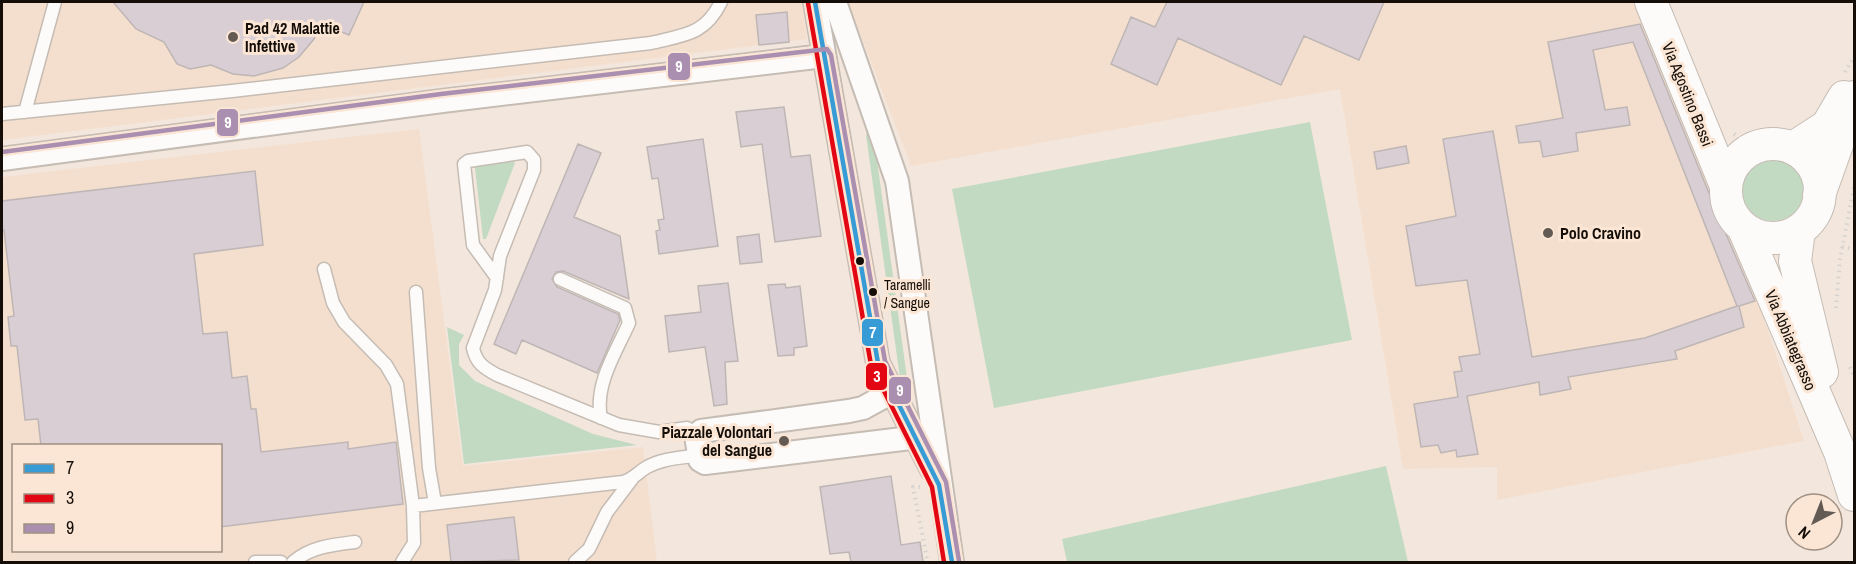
<svg xmlns="http://www.w3.org/2000/svg" width="1856" height="564" viewBox="0 0 1856 564" font-family="'Archivo Narrow',sans-serif">
<rect width="100%" height="100%" fill="#f3e7dd"/>
<path fill="#f4dfce" fill-rule="evenodd" d="M2 2H802L807 39 2 140Z
M848 2H1643L1758 300 1804 441 1497 500V467L1403 469 1340 89 911 166Z
M419 129 463 466 643 447 657 562H2V177ZM14 446H220V550H14Z"/>
<path fill="#c3dac2" d="M1310 122 1352 340 994 408 952 189Z
M868 129 873 131 907 378 906 381 900 378 866 135Z
M1742 190a31 31 0 1 1 62 0a31 31 0 1 1-62 0Z
M513 161 515 163 486 239H483L475 168 476 165Z
M447 327 464 335 459 344V365L475 381 497 391 593 434 637 445 464 464Z
M1386 466 1408 562H1067L1062 539Z"/>
<path fill="#d9ced4" stroke="#beb6b5" stroke-width="1.5" d="M113 2H364L349 35 321 23 314 39 299 57 283 68 254 76 233 74 211 65 190 69 177 64 164 42 136 29Z
M1167 2H1384L1359 60 1304 36 1281 85 1178 38 1157 85 1111 64 1131 17 1155 27Z
M787 12 789 42 759 45 756 15Z
M1640 24 1709 193 1722 203 1728 219 1726 234 1755 301 1739 306 1744 327 1675 351 1677 359 1568 377 1571 389 1540 395 1539 382 1467 396 1478 454 1457 457 1456 450 1441 453 1438 445 1421 447 1414 404 1458 397 1454 372 1462 371 1459 357 1480 354 1467 280 1416 286 1406 226 1456 216 1443 139 1493 131 1532 357 1645 338 1737 306 1633 42 1593 50 1605 110 1627 107 1630 125 1576 133 1578 151 1543 157 1540 141 1519 143 1516 126 1563 118 1548 42Z
M784 107 791 157 810 155 821 236 775 242 762 144 741 147 736 112Z
M703 139 718 246 659 254 656 231 660 230 658 220 664 219 658 178 652 179 647 147Z
M578 144 601 153 574 217 620 236 629 299 563 271 556 272 552 279 557 287 618 314 620 320 597 373 522 340 516 354 494 344Z
M1406 146 1409 163 1377 169 1374 152Z
M255 171 263 245 194 254 203 334 227 332 232 378 247 376 251 409H256L261 452 348 442V449L396 442 403 504 220 527V446H41L38 419 25 420 17 346H11L8 317 14 316 4 230H2V201Z
M759 234 762 262 740 264 737 237Z
M728 283 738 361 725 362 727 404 714 406 705 347 669 352 665 316 701 312 698 286Z
M785 284 786 288 800 286 807 346 794 348V355L778 356 768 285Z
M891 476 901 545 920 542 923 562H851L849 552 830 554 820 487Z
M514 517 519 560 451 562 447 525Z"/>
<g fill="none" stroke-linecap="round" stroke-linejoin="round">
<g stroke="#c5bcb4" stroke-width="15">
<path id="lane" d="M25 112 55 2
M2 114 232 91 651 43C684 35 705 35 721 2
M324 269 333 303 344 322 386 365 397 384 413 506
M497 278 473 245 464 164 468 161 527 152 534 160V170L500 256 495 290 473 348C476 363 484 368 497 375L619 425 659 432 687 428 698 434
M560 279 625 308 629 323C616 352 594 385 601 418
M416 292 429 468 435 503
M255 562H281
M293 562C311 547 331 545 355 542
M402 562 414 543 413 506 623 482C634 479 638 472 647 467 663 458 682 458 699 455
M575 562 589 549 607 512 632 479"/>
</g>
<g stroke="#c5bcb4" stroke-width="26">
<path id="street" d="M815 2 878 363 932 470
M835 2 897 181 952 562
M2 159 442 101 824 56
M892 392 863 408 849 411 701 431 696 436 700 460 705 463 927 436"/>
</g>
<g stroke="#c5bcb4" stroke-width="34">
<path id="secondary" d="M1651 2 1726 186
M1726 191a47 47 0 1 1 94 0a47 47 0 1 1-94 0Z
M1793 148 1827 126 1844 97
M1819 195 1854 97
M1743 227 1840 452 1854 495
M1799 230 1795 261 1822 372"/>
</g>
<g stroke="#c5bcb4" stroke-width="36">
<path id="highway" d="M1849 474 1854 486"/>
</g>
<path stroke="#d5d2cf" stroke-width="4" stroke-dasharray="1.5 4.5" stroke-linecap="butt" d="M1845 72 1854 57
M1734 134 1742 139 1770 134
M1842 247 1854 249
M1836 308 1840 259 1854 187
M1850 367 1854 377
M920 487H913L927 559"/>
<use href="#lane" stroke="#fdfbfa" stroke-width="12"/>
<use href="#street" stroke="#fdfbfa" stroke-width="22"/>
<use href="#secondary" stroke="#fdfbfa" stroke-width="32"/>
<use href="#highway" stroke="#fdfbfa" stroke-width="33"/>
<g stroke="#fbe6d5" stroke-width="9">
<path id="bus-1" d="M815 2 878 363 939 485 952 562"/>
</g>
<g stroke="#fbe6d5" stroke-width="9">
<path id="bus-2" d="M808 3 871 365 932 487 944 562"/>
</g>
<g stroke="#fbe6d5" stroke-width="9">
<path id="bus-3" d="M2 152 441 94 827 49 831 55 885 361 946 482 959 561"/>
</g>
<use href="#bus-1" stroke="#379cd6" stroke-width="4.5"/>
<use href="#bus-2" stroke="#e30613" stroke-width="4.5"/>
<use href="#bus-3" stroke="#aa8fb0" stroke-width="4.5"/>
</g>
<g fill="#635a53" stroke="#fbe6d5" stroke-width="2">
<circle cx="233" cy="37" r="6"/>
<circle cx="1548" cy="233" r="6"/>
<circle cx="784" cy="441" r="6"/>
</g>
<g fill="#150e08" stroke="#fbe6d5" stroke-width="2">
<circle cx="860" cy="261" r="5"/>
<circle cx="873" cy="292" r="5"/>
</g>
<g text-anchor="middle" stroke-width="6" stroke-linejoin="round" paint-order="stroke">
<g font-size="14" fill="#150e08" stroke="#fbe6d5" text-anchor="start">
<text x="884" y="290">Taramelli<tspan x="884" dy="18">/ Sangue</tspan></text>
</g>
<g font-size="16" font-weight="bold" fill="#150e08" stroke="#fbe6d5" text-anchor="start">
<text x="245" y="34">Pad 42 Malattie<tspan x="245" dy="18">Infettive</tspan></text>
<text x="1560" y="239">Polo Cravino</text>
<text x="772" y="438" text-anchor="end">Piazzale Volontari<tspan x="772" dy="18">del Sangue</tspan></text>
</g>
<g font-size="16" fill="#150e08" stroke="#fbe6d5">
<text transform="translate(1688 94) rotate(68)" y="6">Via Agostino Bassi</text>
<text transform="translate(1791 340) rotate(67)" y="6">Via Abbiategrasso</text>
</g>
</g>
<g stroke="#fbe6d5" stroke-width="2">
<rect x="667" y="52" width="24" height="29" rx="6" fill="#aa8fb0"/>
<rect x="216" y="108" width="23" height="29" rx="6" fill="#aa8fb0"/>
<rect x="861" y="318" width="23" height="29" rx="6" fill="#379cd6"/>
<rect x="865" y="362" width="23" height="29" rx="6" fill="#e30613"/>
<rect x="888" y="376" width="24" height="29" rx="6" fill="#aa8fb0"/>
</g>
<g font-size="16" text-anchor="middle" font-weight="bold" fill="#fff">
<text x="679" y="72">9</text>
<text x="228" y="128">9</text>
<text x="873" y="338">7</text>
<text x="877" y="382">3</text>
<text x="900" y="396">9</text>
</g>
<rect width="1856" height="564" fill="none" stroke="#150e08" stroke-width="6"/>
<rect x="12" y="444" width="210" height="108" fill="#fbe6d5" stroke="#9f9083" stroke-width="1.5"/>
<rect x="24" y="464" width="30" height="9" fill="#379cd6" stroke="#9f9083" stroke-width="1.5"/>
<text x="66" y="474" font-size="18" fill="#150e08">7</text>
<rect x="24" y="494" width="30" height="9" fill="#e30613" stroke="#9f9083" stroke-width="1.5"/>
<text x="66" y="504" font-size="18" fill="#150e08">3</text>
<rect x="24" y="524" width="30" height="9" fill="#aa8fb0" stroke="#9f9083" stroke-width="1.5"/>
<text x="66" y="534" font-size="18" fill="#150e08">9</text>
<g transform="translate(1814 522) rotate(222)"><circle r="28" fill="#fbe6d5" stroke="#9f9083" stroke-width="1.5"/>
<path d="M0-4.5L10 22L0 15L-10 22Z" fill="#635a53"/>
<text y="-9" font-size="16" font-weight="bold" text-anchor="middle" fill="#150e08">N</text>
</g>
</svg>
